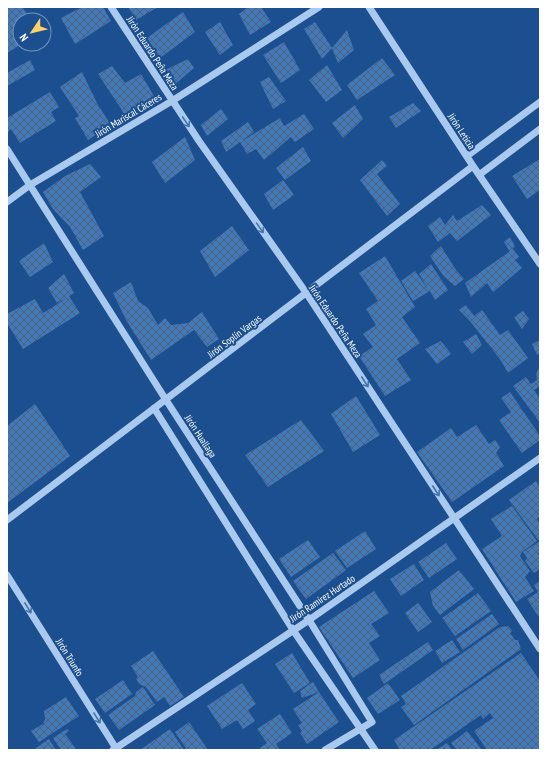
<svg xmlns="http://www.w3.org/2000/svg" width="547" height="757" viewBox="0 0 547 757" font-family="'PT Sans Narrow',sans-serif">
<defs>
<pattern id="building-cross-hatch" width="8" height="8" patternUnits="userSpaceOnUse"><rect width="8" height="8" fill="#4478b7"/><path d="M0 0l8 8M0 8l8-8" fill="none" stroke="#486282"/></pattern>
</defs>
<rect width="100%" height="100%" fill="#1b4f8f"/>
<path fill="url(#building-cross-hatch)" d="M7 7H22L27 14 19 20 20 44H22L7 53V28L8 27 7 25Z
M82 7H103L111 21 75 44 61 18Z
M128 7H158L136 20Z
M246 7H261L271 22 250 35 239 14 247 8Z
M183 12 195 32 160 58 147 38Z
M220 22 233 45 220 55 205 32Z
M315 22 332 48 347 30 354 50 338 63 332 48 322 59 304 29Z
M284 42 300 70 281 83 263 55Z
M382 58 395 75 357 100 347 85Z
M188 59 194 68 173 86 163 71Z
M30 60 35 70 7 86V73Z
M327 65 342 90 326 102 309 80Z
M112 66 125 83 141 74 155 98 127 118 98 74Z
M82 72 98 105 111 125 88 140 75 118 79 116 60 87Z
M269 77 286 101 273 109 260 82Z
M50 92 59 107 51 112 56 121 20 143 11 129 7 133V118Z
M413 103 421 111 396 128 389 117Z
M355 105 363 119 343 138 332 123Z
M221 109 228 119 207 136 201 125Z
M304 114 314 129 295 142 291 137 264 160 256 149 247 154 240 142 226 152 221 141 248 122 254 132 242 141 280 118 284 126Z
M185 137 195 160 165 183 152 162Z
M303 147 311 161 285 180 276 168Z
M540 159V190L527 199 512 176Z
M382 160 387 166 377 174 400 204 387 216 360 180Z
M90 164 101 177 80 192 104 236 83 250 70 227 53 209 43 192 65 176Z
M283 180 294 195 273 210 264 194Z
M482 205 491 215 457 241 450 233 438 242 428 226 440 217 445 225 453 215 457 221Z
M232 226 249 250 215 277 200 251Z
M510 237 515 246 510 252 504 242Z
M44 243 53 262 30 277 19 261Z
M441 246 456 270 464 279 455 286 444 277 430 256Z
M513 249 519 257 515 260 522 268 493 292 487 283 471 297 465 283Z
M385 256 415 307 402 317 420 343 397 359 411 380 385 396 359 356 373 347 363 334 376 325 366 309 378 301 359 273Z
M431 264 448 290 435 300 430 291 413 301 401 281 415 271 428 289 419 274Z
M64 274 74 293 69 296 80 313 23 349 7 323V314L35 299 43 313 67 298 57 303 48 288Z
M131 282 138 301 148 308 158 325 165 318 171 325 188 323 202 312 219 339 207 347 194 330 151 360 126 320 113 293Z
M466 305 474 316 482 310 500 335 508 330 528 358 508 373 500 359 469 320 459 310Z
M523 311 529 319 522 329 514 317Z
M476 334 482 345 472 354 463 342Z
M540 340V353L537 355 532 344Z
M441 341 451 354 437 364 425 349Z
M540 368V386L534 390 540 399V423L513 386 526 377 531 384 537 380 536 375 538 369Z
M510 392 540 436V440L522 453 499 420 511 412 501 398Z
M356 396 380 435 353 452 331 414Z
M35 404 70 456 7 503V426Z
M301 420 324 451 268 487 245 455Z
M476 425 489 444 495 440 500 447 496 453 504 466 452 502 417 452 451 428 457 437Z
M536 481 540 487V516L537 519 540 524V539L538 540 509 500Z
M512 506 537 541 522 552 520 556 530 571 525 577 534 591 516 602 482 549 502 536 491 519Z
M365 531 376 549 347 568 335 551Z
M308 540 320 557 291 577 279 559Z
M540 541V552L538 553 540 555V569L534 573 525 561 527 558 523 552Z
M446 543 457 559 429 578 418 562Z
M333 553 346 570 306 599 293 581Z
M414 564 424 580 401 596 390 579Z
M459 570 474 589 440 615 433 606 430 592Z
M540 581V615L538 616 527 599 538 592 534 585Z
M374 591 389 613 371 624 380 636 369 643 380 660 353 678 319 627Z
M478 593 491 611 455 636 442 618Z
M418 603 432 622 418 632 405 613Z
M492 614 499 624 463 650 456 639Z
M508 626 512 631 510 633 515 640H518L521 649 414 725 401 707 406 704 401 696 500 627Z
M452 640 460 652 442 663 435 651Z
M428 642 433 650 384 684 379 675Z
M153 651 184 697 170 706 164 697 157 702 146 687 139 684 136 679 138 677 131 666Z
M292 653 310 683 294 693 275 664Z
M521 653 540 681V750H487L474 731 493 718 490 713 483 719 481 715 430 750H400L394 740Z
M123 680 132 694 105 713 95 699Z
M313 682 319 692 339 722 307 744 300 733 302 731 298 725 302 723 293 709 319 692 302 698 300 691Z
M242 683 256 704 248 710 255 721 243 729 237 720 222 729 207 706Z
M388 683 400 700 378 714 367 698Z
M143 687 155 705 119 730 108 715 135 696 136 692Z
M66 697 79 716 39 742 31 731 43 724 45 719 44 711Z
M280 714 292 733 276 744 280 750H257L267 743 257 729Z
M189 722 208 750H187L175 732Z
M67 729 69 731 65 734 77 750H61L53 738Z
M170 729 184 750H140Z
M467 731 482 750H457L451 743Z
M49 739 56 750H33Z
M447 743 452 750H436Z"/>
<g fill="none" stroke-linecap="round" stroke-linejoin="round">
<path stroke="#a9c9ee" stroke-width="7" d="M111 7 199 141 307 294 540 649
M369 7 473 166 540 264
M7 149 166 400 309 620 372 722 325 750
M467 156 540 102
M479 175 540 129
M7 202 30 185 172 101 319 7
M154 408 293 630 375 750
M7 520C162 402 318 285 473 166
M7 575 117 750
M113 750 309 620 540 458"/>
</g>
<defs><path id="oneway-shaft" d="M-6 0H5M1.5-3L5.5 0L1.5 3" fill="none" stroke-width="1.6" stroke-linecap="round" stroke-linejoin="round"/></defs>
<g stroke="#4674ac">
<use href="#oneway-shaft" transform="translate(186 122) rotate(56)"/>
<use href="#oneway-shaft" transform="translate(260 228) rotate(55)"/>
<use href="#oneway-shaft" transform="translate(365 382) rotate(57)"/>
<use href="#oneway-shaft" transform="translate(436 491) rotate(57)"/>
<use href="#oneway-shaft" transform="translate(28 608) rotate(58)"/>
<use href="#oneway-shaft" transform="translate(97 718) rotate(58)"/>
</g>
<g text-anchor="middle" stroke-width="4" stroke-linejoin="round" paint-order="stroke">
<g font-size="10" fill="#fff" stroke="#1b4f8f">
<text transform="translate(153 53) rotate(57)" y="4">Jirón Eduardo Peña Meza</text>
<text transform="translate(128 115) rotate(-31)" y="4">Jirón Mariscal Cáceres</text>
<text transform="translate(462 131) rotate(57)" y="4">Jirón Leticia</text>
<text transform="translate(336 321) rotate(56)" y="4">Jirón Eduardo Peña Meza</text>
<text transform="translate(234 336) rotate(-37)" y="4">Jirón Soplín Vargas</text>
<text transform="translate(201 436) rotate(57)" y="4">Jirón Huallaga</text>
<text transform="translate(322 598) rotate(-34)" y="4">Jirón Ramírez Hurtado</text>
<text transform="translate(70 657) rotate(58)" y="4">Jirón Triunfo</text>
</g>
</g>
<rect width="547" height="757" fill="none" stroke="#ffffff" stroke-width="16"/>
<g transform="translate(32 32) rotate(235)"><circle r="19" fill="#1b4f8f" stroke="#7695bc"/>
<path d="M0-3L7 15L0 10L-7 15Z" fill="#ffd166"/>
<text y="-6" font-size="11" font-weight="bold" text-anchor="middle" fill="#ffffff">N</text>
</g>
</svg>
